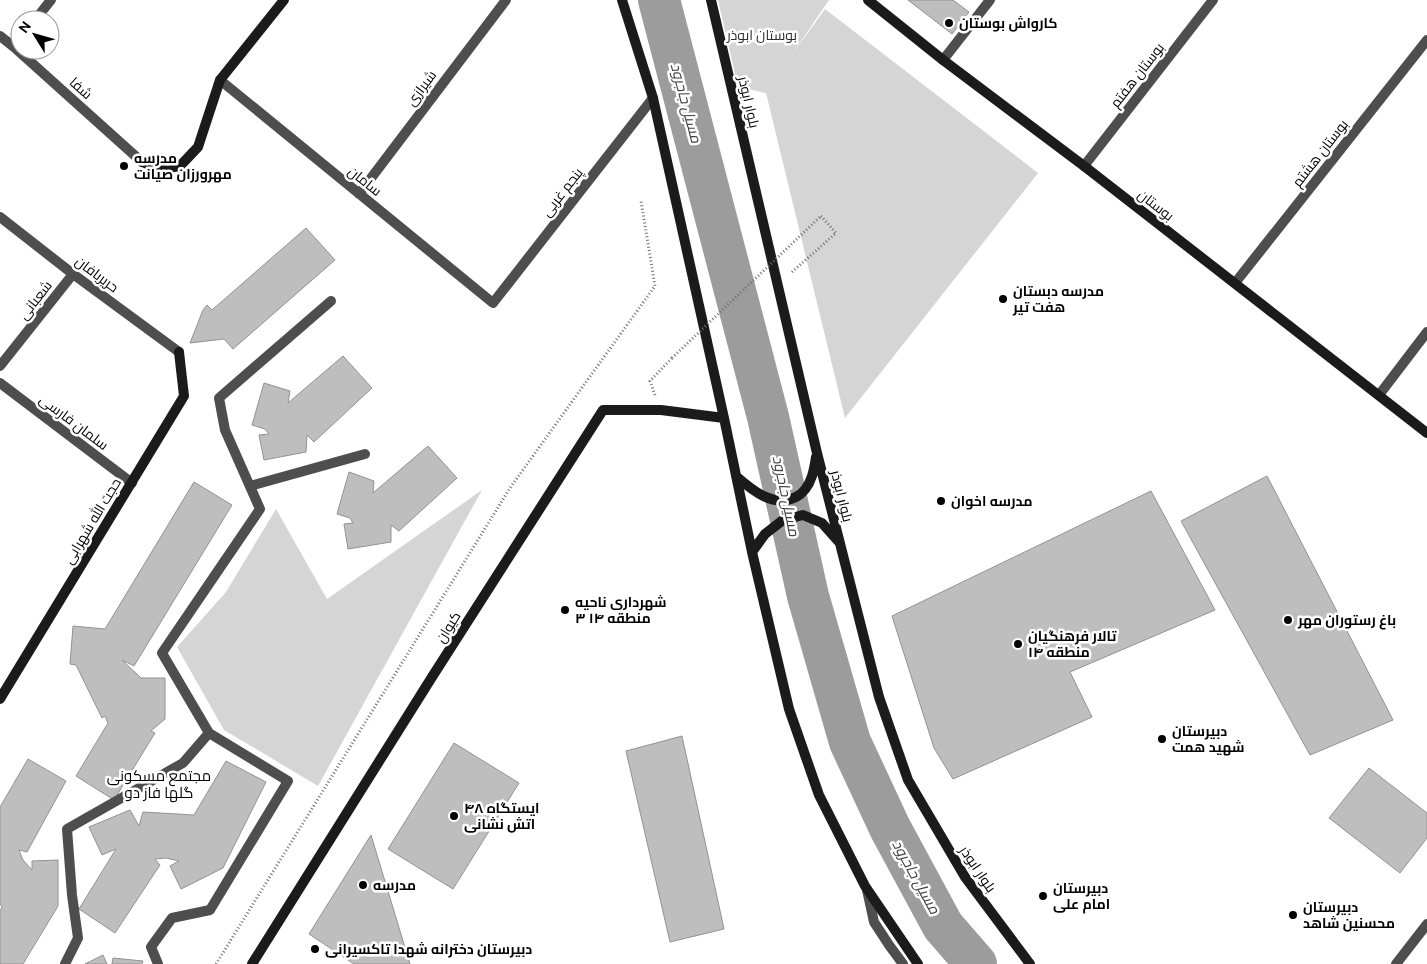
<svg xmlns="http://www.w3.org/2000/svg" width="1427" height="964" viewBox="0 0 1427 964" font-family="Ubuntu,Cairo,sans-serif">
<rect width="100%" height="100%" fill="#fff"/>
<path fill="#d5d5d5" d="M718 0H829L791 56 825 9 1038 173 845 418 766 93 738 87Z
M482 490 318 786 224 730 177 647 226 592 276 509 327 599Z"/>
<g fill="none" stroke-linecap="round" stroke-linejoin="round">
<path stroke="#9c9c9c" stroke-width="42" d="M659 0 768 417 808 596 850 742 890 828 943 926 976 964"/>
</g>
<path fill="#bebebe" stroke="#929292" d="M908 0H953L969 12 952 34Z
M306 228 335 260 233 349 224 339 190 343 203 310 207 305 212 310Z
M343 356 372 388 314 442 307 435 306 452 264 460 259 435 269 434 265 429 252 425 264 383 290 391 288 403Z
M428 446 457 478 399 531 391 525V542L348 549 344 524 353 523 350 518 337 514 349 472 374 481 373 493Z
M1267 476 1393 720 1310 755 1181 521Z
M194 482 232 505 134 666 122 660 141 678H165V719L151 731 155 733 114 800 76 776 108 723 105 716 102 718 76 665 70 664 73 626 105 629Z
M1151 491 1215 610 1070 672 1092 717 953 779 934 748 892 616Z
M682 736 724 929 670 942 626 751Z
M454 743 519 783 453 889 388 849Z
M28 759 66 781 27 852 19 850 23 860 32 870V861L58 860V906L23 964H0V911L2 907 0 904V807Z
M226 761 266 782 223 868 181 889 170 866 179 861 166 858 155 859 160 865 115 933 79 909 116 849 102 855 89 827 130 810 139 826 143 812 194 815Z
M1369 768 1427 813V838L1400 873 1329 818Z
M371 835 410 964H354L309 934Z
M103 955 107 964H85Z
M113 958 143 961 142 964H112Z"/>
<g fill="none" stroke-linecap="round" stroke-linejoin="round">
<path stroke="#707070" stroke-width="3" stroke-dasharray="1 2.5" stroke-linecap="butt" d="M792 272 836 233 821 216
M655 395 650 381 672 358
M216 964 510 488 655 286 641 201"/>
<path stroke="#4e4e4e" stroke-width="10" d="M867 890 874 922 889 945 903 964"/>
<path stroke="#4e4e4e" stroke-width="10" d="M35 20 51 0
M0 36 14 47 142 162
M943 60 990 0
M220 80 493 303 653 98
M1084 166 1213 0
M359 194 506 0
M0 217 73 274 179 352
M1235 283 1427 40
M0 366 73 274
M0 383 132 483
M1379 395 1427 332
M250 486 365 454
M65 964 78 938 72 895 67 829 183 763 209 733
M158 964 151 947 172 918 210 910 288 781 209 733 162 653 260 509 225 430 219 398 331 301
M1396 964 1427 924"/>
<path stroke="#1b1b1b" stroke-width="10" d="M622 0 653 98 724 418 752 552 789 709 819 795 865 886 918 964
M711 0 817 453 879 697 908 780 965 877 1030 964
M868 0 943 60 1084 166 1427 433
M142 162 161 169 180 166 198 147 220 80 284 0
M737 477C753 491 774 508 796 497 804 493 809 485 812 476 814 470 815 464 816 457
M752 552 765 534 783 520 803 515 822 523 838 541
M0 699 184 396 179 352
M252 964 432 677 603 410H661L724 418"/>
<path stroke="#707070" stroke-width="3" stroke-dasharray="1 2.5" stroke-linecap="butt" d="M672 358 821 216"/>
</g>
<g fill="#000" stroke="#fff" stroke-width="2">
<circle cx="949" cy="23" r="5"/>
<circle cx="124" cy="166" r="5"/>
<circle cx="1003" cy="299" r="5"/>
<circle cx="941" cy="501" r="5"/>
<circle cx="565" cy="610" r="5"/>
<circle cx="1288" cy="620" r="5"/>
<circle cx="1018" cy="644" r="5"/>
<circle cx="1162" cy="739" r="5"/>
<circle cx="454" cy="816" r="5"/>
<circle cx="363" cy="885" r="5"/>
<circle cx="1043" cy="896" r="5"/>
<circle cx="1293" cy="915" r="5"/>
<circle cx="315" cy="949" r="5"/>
</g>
<g text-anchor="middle" stroke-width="5" stroke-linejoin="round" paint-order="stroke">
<g font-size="14" font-weight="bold" fill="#000" stroke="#fff" text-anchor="start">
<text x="959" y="28">کارواش بوستان</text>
<text x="134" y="163">مدرسه<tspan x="134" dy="16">مهرورزان صیانت</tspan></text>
<text x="1013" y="296">مدرسه دبستان<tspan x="1013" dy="16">هفت تیر</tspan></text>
<text x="951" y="506">مدرسه اخوان</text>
<text x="575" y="607">شهرداری ناحیه<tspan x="575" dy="16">۳ منطقه ۱۴</tspan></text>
<text x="1298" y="625">باغ رستوران مهر</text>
<text x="1028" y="641">تالار فرهنگیان<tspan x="1028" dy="16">منطقه ۱۴</tspan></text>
<text x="1172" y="736">دبیرستان<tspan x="1172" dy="16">شهید همت</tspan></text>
<text x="464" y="813">ایستگاه ۴۸<tspan x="464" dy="16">اتش نشانی</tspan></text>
<text x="373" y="890">مدرسه</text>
<text x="1053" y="893">دبیرستان<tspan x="1053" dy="16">امام علی</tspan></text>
<text x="1303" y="912">دبیرستان<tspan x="1303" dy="16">محسنین شاهد</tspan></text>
<text x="325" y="954">دبیرستان دخترانه شهدا تاکسیرانی</text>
</g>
<g font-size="14" fill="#2c2c2c" stroke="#fff">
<text x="762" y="40">بوستان ابوذر</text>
</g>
<g font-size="14" fill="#000" stroke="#fff">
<text transform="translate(1137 75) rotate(-52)" y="5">بوستان هفتم</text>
<text transform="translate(81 88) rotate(42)" y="5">شفا</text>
<text transform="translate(421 88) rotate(-53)" y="5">شیرازی</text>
<text transform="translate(749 102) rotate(77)" y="5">بلوار ابوذر</text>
<text transform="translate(1320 153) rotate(-52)" y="5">بوستان هشتم</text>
<text transform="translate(365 181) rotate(39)" y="5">سامان</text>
<text transform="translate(562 192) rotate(-52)" y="5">پنجم غربی</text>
<text transform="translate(1156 205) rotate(38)" y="5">بوستان</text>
<text transform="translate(97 274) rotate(37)" y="5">حریربافان</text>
<text transform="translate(35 300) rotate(-52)" y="5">شعبانی</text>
<text transform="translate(74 422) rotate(37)" y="5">سلمان فارسی</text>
<text transform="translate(842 496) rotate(76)" y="5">بلوار ابوذر</text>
<text transform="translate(92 521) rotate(-59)" y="5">حجت الله شهرابی</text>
<text transform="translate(448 627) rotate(-58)" y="5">کیوان</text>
<text transform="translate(978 869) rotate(56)" y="5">بلوار ابوذر</text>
</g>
<g font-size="15" font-style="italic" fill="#3d3d3d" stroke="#fff">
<text transform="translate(686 103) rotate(75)" y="5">مسیل جاجرود</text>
<text transform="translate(786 496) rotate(78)" y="5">مسیل جاجرود</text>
<text transform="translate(916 877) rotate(61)" y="5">مسیل جاجرود</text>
</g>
<g font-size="15" fill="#000" stroke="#fff">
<text x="159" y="781">مجتمع مسکونی<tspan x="159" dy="17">گلها فاز دو</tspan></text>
</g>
</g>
<g transform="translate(35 35) rotate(307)"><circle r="24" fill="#ffffff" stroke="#999999"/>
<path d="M0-4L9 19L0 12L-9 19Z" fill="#000000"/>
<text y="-8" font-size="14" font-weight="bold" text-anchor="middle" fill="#000000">N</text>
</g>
</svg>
